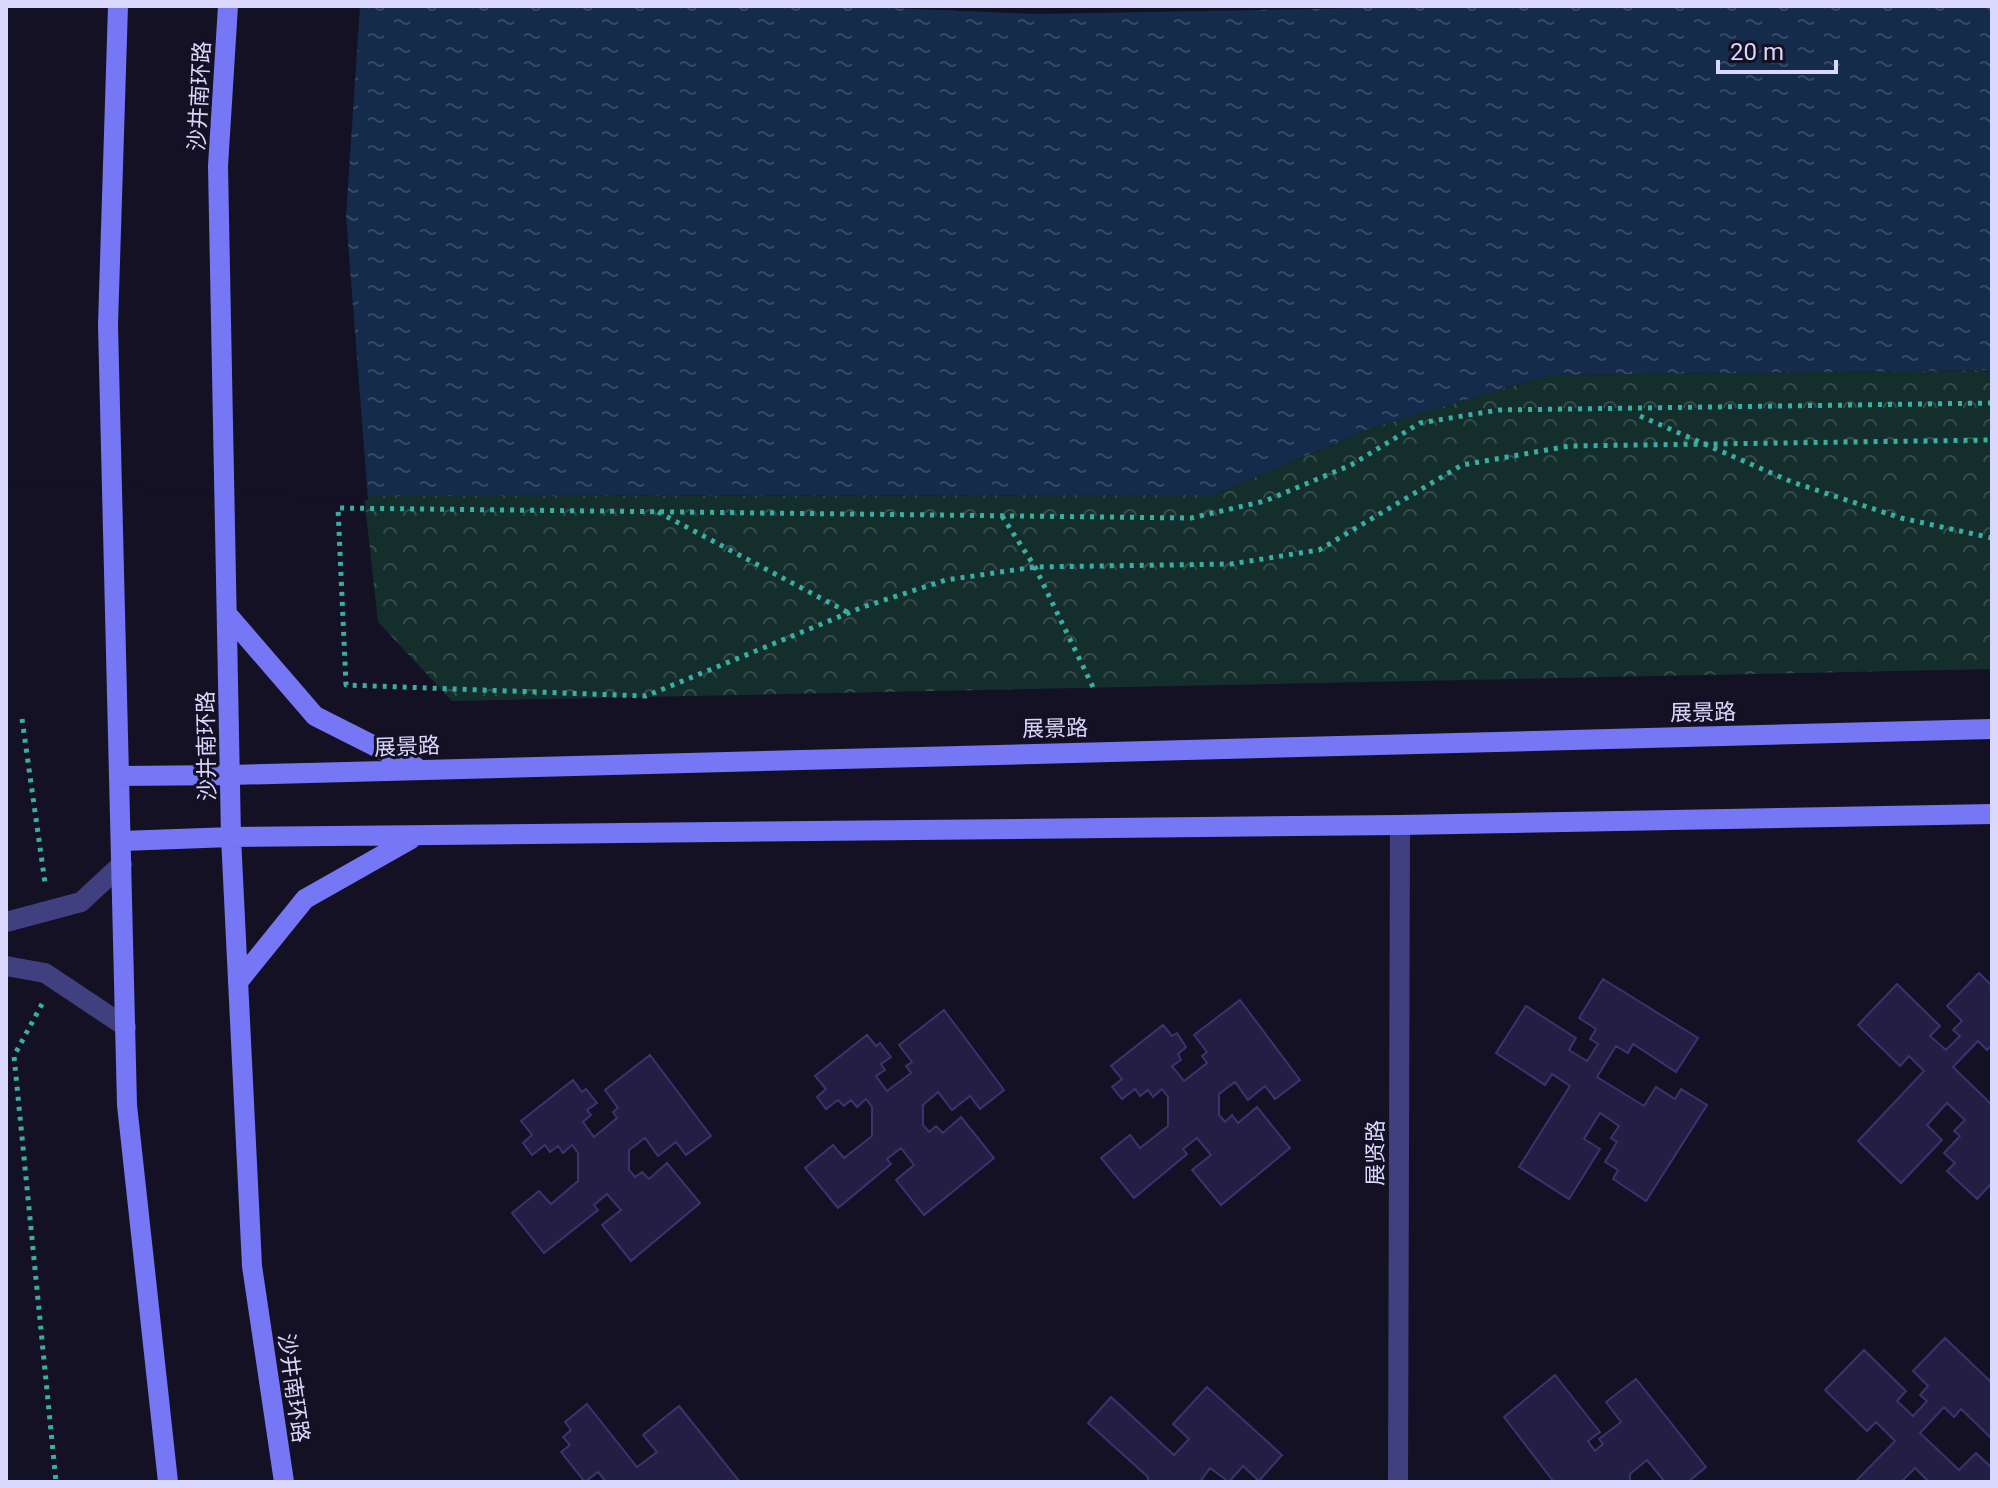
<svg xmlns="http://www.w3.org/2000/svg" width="1998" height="1488" viewBox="0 0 1998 1488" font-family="Roboto,'Noto Sans SC',sans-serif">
<defs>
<pattern id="park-crowns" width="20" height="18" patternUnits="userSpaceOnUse" patternTransform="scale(2)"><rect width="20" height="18" fill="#142e2c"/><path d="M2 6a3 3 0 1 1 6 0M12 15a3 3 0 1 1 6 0" fill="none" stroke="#364c4c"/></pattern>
<pattern id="water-ripples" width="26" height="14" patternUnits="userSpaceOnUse" patternTransform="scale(2)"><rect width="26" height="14" fill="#142b4b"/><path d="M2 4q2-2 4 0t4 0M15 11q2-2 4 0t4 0" fill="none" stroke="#364966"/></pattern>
</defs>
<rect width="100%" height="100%" fill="#141125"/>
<path fill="url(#park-crowns)" d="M1992 370V669L452 701 378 622 364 496 1213 495 1371 428 1550 375Z"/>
<path fill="url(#water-ripples)" d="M6 6H842L1037 14 1481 6H1992V370L1550 375 1371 428 1213 495 364 496Z"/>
<path fill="#141125" d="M6 6H360L346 216 368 500 6 481Z"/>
<path fill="#251e44" stroke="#3c326e" stroke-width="2" d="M1979 973 1992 986V1045L1987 1050 1978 1041 1953 1067 1992 1105V1183L1977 1199 1947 1171 1955 1163 1944 1153 1960 1136 1954 1131 1965 1120 1947 1103 1927 1125 1942 1140 1901 1183 1858 1141 1924 1071 1909 1056 1900 1066 1858 1025 1897 984 1940 1026 1930 1036 1946 1050 1960 1036 1953 1030 1962 1021 1947 1006Z
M1603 979 1698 1038 1676 1072 1633 1044 1628 1053 1616 1046 1597 1077 1644 1106 1656 1087 1675 1099 1681 1089 1707 1105 1646 1201 1613 1179 1618 1170 1605 1162 1617 1142 1611 1138 1619 1126 1600 1113 1584 1139 1600 1149 1569 1199 1519 1167 1570 1086 1552 1074 1545 1085 1496 1053 1526 1006 1576 1038 1569 1050 1587 1061 1598 1044 1590 1039 1596 1029 1579 1018Z
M1240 1000 1300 1080 1275 1099 1265 1086 1248 1100 1235 1082 1219 1094V1115L1225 1122 1232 1115 1238 1123 1257 1107 1290 1148 1221 1205 1192 1170 1211 1155 1197 1138 1183 1149 1187 1154 1134 1198 1101 1158 1130 1135 1140 1148 1168 1126V1097L1162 1089 1153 1097 1148 1090 1140 1096 1135 1089 1122 1099 1112 1087 1122 1079 1111 1066 1163 1025 1172 1036 1177 1033 1186 1047 1178 1054 1181 1060 1172 1066 1184 1081 1207 1063 1202 1056 1207 1052 1194 1035Z
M944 1010 1004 1090 980 1109 970 1096 952 1110 938 1092 923 1105V1125L929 1132 936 1126 943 1133 961 1117 994 1158 924 1215 896 1180 914 1165 901 1148 887 1159 891 1164 838 1208 805 1168 833 1145 844 1158 872 1136V1107L866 1099 857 1107 851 1100 844 1106 838 1100 826 1109 817 1097 826 1089 815 1076 867 1035 876 1046 880 1043 891 1057 881 1064 885 1070 876 1076 887 1091 911 1073 906 1066 912 1062 899 1045Z
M650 1055 711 1136 686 1155 676 1142 658 1156 645 1138 629 1150V1170L635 1177 642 1172 649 1179 667 1163 700 1203 631 1261 602 1225 621 1210 607 1194 594 1205 598 1210 544 1253 512 1213 539 1191 551 1204 578 1181V1153L572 1145 563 1153 558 1146 550 1152 545 1145 532 1155 523 1143 532 1135 521 1121 573 1080 582 1092 586 1089 597 1103 587 1110 591 1115 583 1122 594 1137 617 1118 613 1112 618 1108 605 1090Z
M1945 1338 1992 1383V1439L1961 1409 1954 1417 1944 1407 1920 1433 1959 1470 1976 1453 1992 1468V1482H1929L1915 1468 1901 1482H1855L1895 1441 1876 1422 1867 1431 1825 1390 1864 1350 1906 1391 1897 1401 1913 1416 1927 1401 1920 1395 1928 1386 1913 1371Z
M1555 1375 1600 1432 1588 1441 1595 1451 1603 1444 1599 1439 1621 1422 1606 1402 1636 1379 1706 1467 1688 1482H1665L1647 1460 1630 1474V1482H1554L1504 1417Z
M1207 1387 1282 1455 1259 1481 1243 1466 1229 1482 1210 1468 1200 1482H1148V1477L1088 1423 1111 1397 1174 1455 1189 1439 1173 1424Z
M587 1404 637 1467 657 1452 643 1435 679 1406 740 1482H606L598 1472 585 1482 561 1452 570 1445 563 1437 571 1430 565 1422Z"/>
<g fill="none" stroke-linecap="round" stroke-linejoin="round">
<path stroke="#39aea3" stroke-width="5" stroke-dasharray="4 6" stroke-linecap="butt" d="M1992 403 1499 410 1420 423 1351 465 1265 501 1191 518 338 508 346 685 646 696 863 607 946 580 1035 567 1231 564 1319 550 1462 465 1569 446 1992 440
M658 512 847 612
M1002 516 1035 567 1093 687
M22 719 45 883
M42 1004 14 1056 56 1482"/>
<path stroke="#404080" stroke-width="20" d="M6 922 81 902 122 864
M6 966 45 973 126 1027
M1398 1482 1400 825"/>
<path stroke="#7677f4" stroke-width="20" d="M118 6 108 325 127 1105 168 1482
M228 6 218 166 231 837 252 1266 284 1482
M227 614 315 716 416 767
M119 776 230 775 1992 729
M122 841 231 837 1400 825 1992 814
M238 982 305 899 411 839"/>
<path stroke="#39aea3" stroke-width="5" stroke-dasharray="4 6" stroke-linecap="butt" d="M1640 416 1792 482 1901 518 1992 538"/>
</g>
<g text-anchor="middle" stroke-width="6" stroke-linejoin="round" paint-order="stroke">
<g font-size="22" fill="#dad7fc" stroke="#141125">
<text transform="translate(199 96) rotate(-87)" y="8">沙井南环路</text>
<text transform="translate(1703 712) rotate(-1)" y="8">展景路</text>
<text transform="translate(1055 728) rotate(-1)" y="8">展景路</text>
<text transform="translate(206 746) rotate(-91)" y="8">沙井南环路</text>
<text transform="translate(407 746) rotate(-2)" y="8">展景路</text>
<text transform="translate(1375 1153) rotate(-90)" y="8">展贤路</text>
<text transform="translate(294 1388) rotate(82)" y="8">沙井南环路</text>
</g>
</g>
<rect width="1998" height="1488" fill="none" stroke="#dad7fc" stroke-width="16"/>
<path d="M1718 60v12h118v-12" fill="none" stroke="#dad7fc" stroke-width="4"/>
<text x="1730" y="60" font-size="24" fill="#dad7fc" stroke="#141125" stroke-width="6" paint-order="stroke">20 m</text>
</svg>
